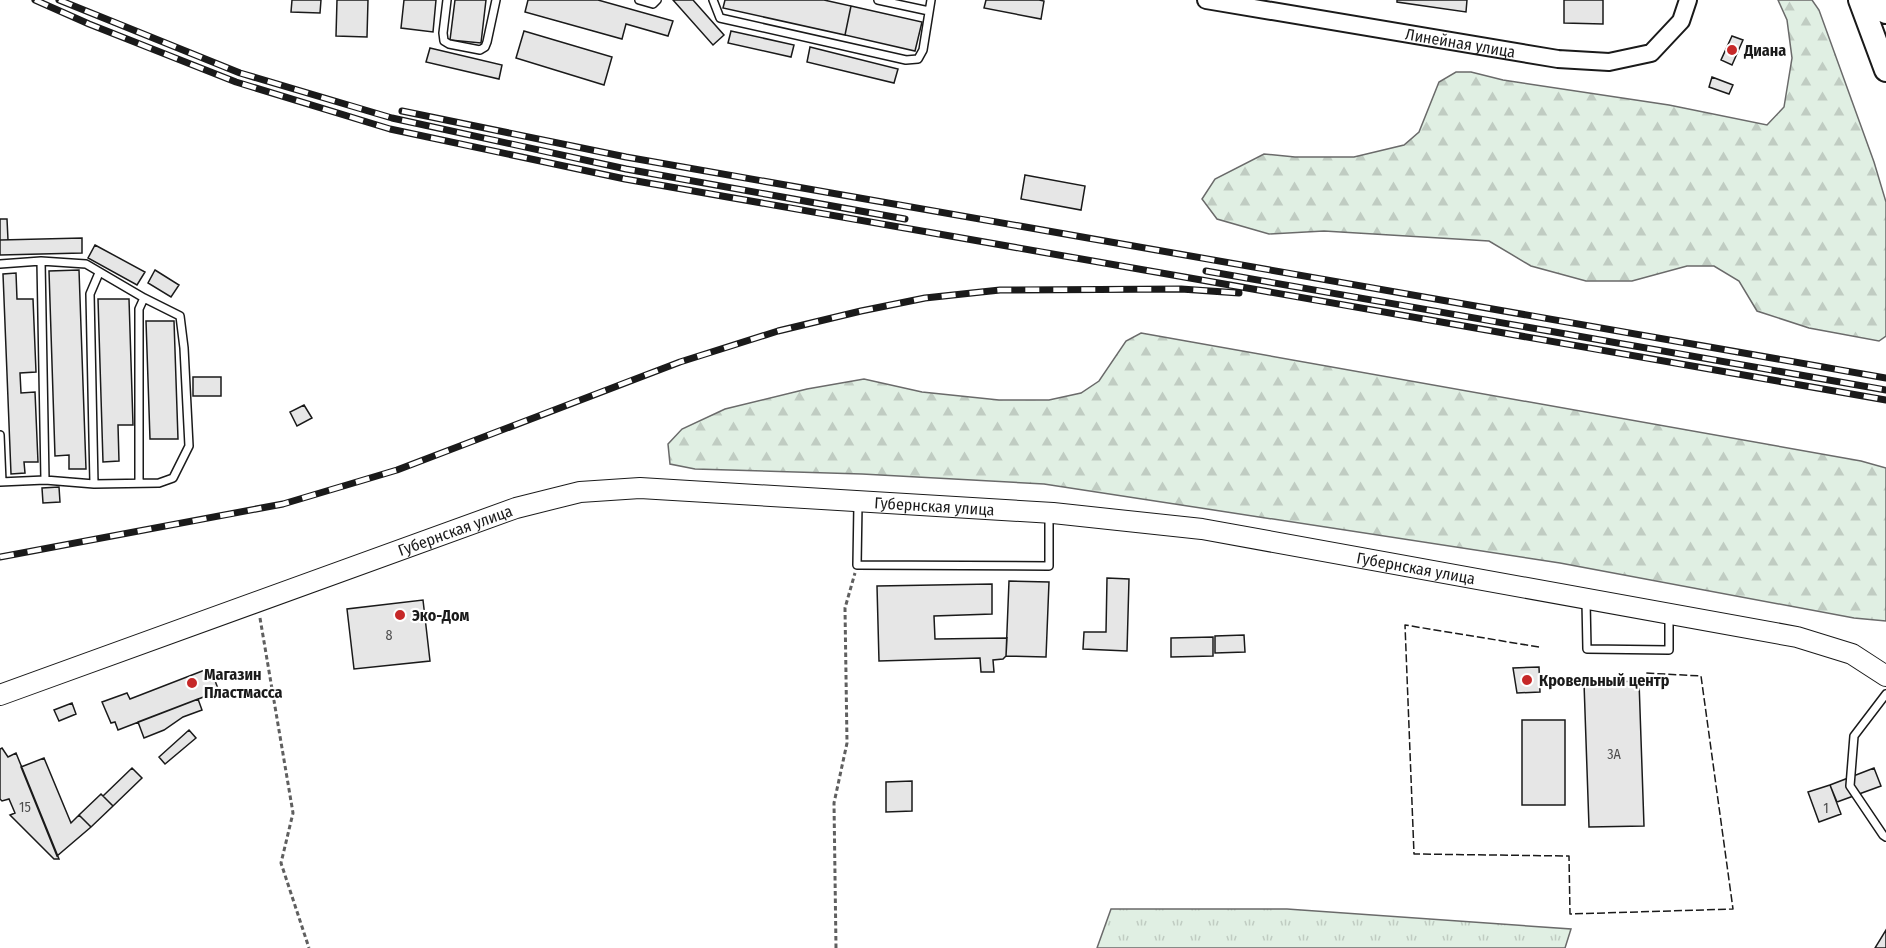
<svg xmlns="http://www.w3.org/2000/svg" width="1886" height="948" viewBox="0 0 1886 948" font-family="'Fira Sans Condensed',sans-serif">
<defs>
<pattern id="grass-tufts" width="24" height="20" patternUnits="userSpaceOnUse" patternTransform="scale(1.5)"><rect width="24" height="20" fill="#e0efe3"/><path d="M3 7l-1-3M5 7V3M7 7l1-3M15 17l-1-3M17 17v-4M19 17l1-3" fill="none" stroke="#c0ccc2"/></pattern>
<pattern id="forest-firs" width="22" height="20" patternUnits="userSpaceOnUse" patternTransform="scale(1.5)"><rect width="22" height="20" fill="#e0efe3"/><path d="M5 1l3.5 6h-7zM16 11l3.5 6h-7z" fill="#c0ccc2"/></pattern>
</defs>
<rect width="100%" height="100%" fill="#fff"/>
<path fill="url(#grass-tufts)" stroke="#6a6a6a" stroke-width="1.5" d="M1111 909H1287L1571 929 1565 948H1097Z"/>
<path fill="url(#forest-firs)" stroke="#6a6a6a" stroke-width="1.5" d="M1778 0H1812L1819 10 1874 162 1886 202V336L1879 341 1809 328 1757 311 1739 281 1714 266H1687L1632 281H1586L1531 266 1489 241 1324 231 1269 234 1217 219 1202 199 1215 179 1264 154 1295 157H1354L1404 145 1419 132 1439 82 1456 72H1471L1503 80 1669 105 1767 125 1784 107 1792 58 1787 20Z
M1141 333 1861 461 1886 468V621L1854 618 1560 563 1044 484 862 474 695 469 670 464 668 444 682 429 725 409 807 389 864 379 922 392 999 400H1049L1081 393 1099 381 1126 341Z"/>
<path fill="#e6e6e6" stroke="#1a1a1a" stroke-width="1.5" d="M292 0H321L320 13 291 12Z
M337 0H368L367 37 336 36Z
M404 0H436L433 32 401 28Z
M455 0H486L481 43 450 40Z
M528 0H598L673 21 668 36 626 24 622 39 525 12Z
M673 0H693L724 35 713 45Z
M725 0H824L851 6 845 35 723 8Z
M986 0H1039L1044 1 1041 19 984 8Z
M1397 0H1467L1466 12 1397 2Z
M1564 0H1603V24L1564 23Z
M851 6 922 22 915 51 845 35Z
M524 31 612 57 604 85 516 58Z
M731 31 794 45 791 57 728 43Z
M1732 36 1743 40 1732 65 1721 60Z
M810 47 898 69 894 83 807 62Z
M430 48 502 65 499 79 426 62Z
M1712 77 1733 85 1729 94 1709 87Z
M1025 175 1085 186 1081 210 1021 199Z
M0 219H7L8 240H0Z
M82 238V253L0 255V240Z
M95 245 145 272 137 285 88 258Z
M79 270 86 469H69V455L55 456 49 271Z
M155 270 179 285 171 297 148 283Z
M16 273 17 299H33L36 372 20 373 21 393 35 392 38 462H24L25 473 11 474 3 274Z
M98 299H129L133 425H118L119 461 103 462Z
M146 321H174L178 439H150Z
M193 377H221V396H193Z
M304 405 312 418 297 426 290 412Z
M59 487 60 502 43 503 42 488Z
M1107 578 1129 579 1127 651 1083 649 1084 632H1106Z
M1009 581 1049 582 1046 657 1006 656Z
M992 584V614L934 616 935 639 1007 638 1006 656 1003 659 993 660 994 672H981L980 658 879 661 877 586Z
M423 600 430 661 354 669 347 609Z
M1244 635 1245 652 1215 653V636Z
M1213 637V656L1171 657V638Z
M1539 667 1540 692 1517 693 1513 668Z
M210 668 219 691 118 730 115 722 111 723 102 702 127 693 130 699Z
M1639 681 1644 826 1589 827 1584 683Z
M198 699 202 710 183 717 164 730 144 738 138 722Z
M72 703 76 714 59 721 54 710Z
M1522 720H1565V805H1522Z
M189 730 196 738 165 764 159 757Z
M2 748 8 757 16 753 59 859H54L10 815 15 813 9 799 2 801 0 799V749Z
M44 758 71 823 79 815 91 827 57 856 21 767Z
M132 768 142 778 113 806 103 796Z
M1874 768 1881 786 1837 802 1830 785Z
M912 781V811L886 812V782Z
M1830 785 1841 814 1819 822 1808 792Z
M101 794 113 806 91 827 79 815Z
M1886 930V948H1875Z"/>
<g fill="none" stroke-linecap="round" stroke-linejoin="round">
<g stroke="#1a1a1a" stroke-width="10">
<path id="service" d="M447 0 443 33 444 41 449 44 480 50 485 47 487 42 496 0
M639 0 653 4 657 0
M713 0 720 18 906 60 918 59 923 50 931 0
M878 0 929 11
M41 261 45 480
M0 264 41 261 86 264 144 298 180 316 184 348 189 446 173 478 159 483 94 484 45 480 0 482
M0 435 2 482
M139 482V309L144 298
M94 484 90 294 99 273
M858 504 857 565 1049 566V515
M1586 601 1587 649 1669 650V617
M1886 694 1854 736 1850 786 1883 835 1886 837"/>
</g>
<g stroke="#1a1a1a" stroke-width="20">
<g id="tertiary">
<path id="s1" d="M1206 0 1558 59 1609 62 1651 53 1681 21 1688 0"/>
</g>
</g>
<g stroke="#1a1a1a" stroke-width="22">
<g id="secondary">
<path id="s2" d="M0 695 516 508 580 492 640 488 1053 513 1202 529 1797 637 1852 654 1886 676"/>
</g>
</g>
<g stroke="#1a1a1a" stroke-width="26">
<path id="trunk" d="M1860 0 1886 70
M1882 0 1886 12"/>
</g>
<path stroke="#5f5f5f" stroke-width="3" stroke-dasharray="4.5 3" stroke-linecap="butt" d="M260 618 293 813 281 863 309 948
M836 948 834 803 847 743 845 608 855 573"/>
<use href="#service" stroke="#fff" stroke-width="7"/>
<use href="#tertiary" stroke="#fff" stroke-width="16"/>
<use href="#secondary" stroke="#fff" stroke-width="20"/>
<use href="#trunk" stroke="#fff" stroke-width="22"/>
<g stroke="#1a1a1a" stroke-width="7">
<path id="rail" d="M35 0 89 24 236 82 390 129 625 179 1886 400
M59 0 240 73 392 118 626 169 905 219
M402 111 626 157 1886 378
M1206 271 1886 390
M0 557 283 504 397 470 680 362 778 331 861 311 925 298 1000 290 1181 289 1239 293"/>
</g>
<use href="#rail" stroke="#fff" stroke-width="4.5" stroke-dasharray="14" stroke-linecap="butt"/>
<path stroke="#1a1a1a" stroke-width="1.5" stroke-dasharray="8 3" stroke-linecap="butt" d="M1539 647 1405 625 1414 854 1569 856 1570 914 1733 909 1701 676 1644 673"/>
</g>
<g fill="#c62828" stroke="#fff" stroke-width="2">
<circle cx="1732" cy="50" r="6"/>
<circle cx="400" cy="615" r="6"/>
<circle cx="1527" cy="680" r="6"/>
<circle cx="192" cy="683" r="6"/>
</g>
<g text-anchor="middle" stroke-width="4.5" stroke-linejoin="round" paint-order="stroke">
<g font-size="14" fill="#4d4d4d">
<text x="389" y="640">8</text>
<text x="1614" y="759">3А</text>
<text x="25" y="812">15</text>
<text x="1826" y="813">1</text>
</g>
<g font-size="16" fill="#1a1a1a" stroke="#fff">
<text dy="6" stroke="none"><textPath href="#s1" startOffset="258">Линейная улица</textPath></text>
<text dy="6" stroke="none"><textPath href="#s2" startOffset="970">Губернская улица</textPath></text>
<text dy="6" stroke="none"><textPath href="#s2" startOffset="484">Губернская улица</textPath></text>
<text dy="6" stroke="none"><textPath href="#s2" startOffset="1456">Губернская улица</textPath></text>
</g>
<g font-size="16" font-weight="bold" fill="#1a1a1a" stroke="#fff" text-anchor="start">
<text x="1744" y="56">Диана</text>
<text x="412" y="621">Эко-Дом</text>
<text x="204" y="680">Магазин<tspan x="204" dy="18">Пластмасса</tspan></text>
<text x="1539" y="686">Кровельный центр</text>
</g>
</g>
</svg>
